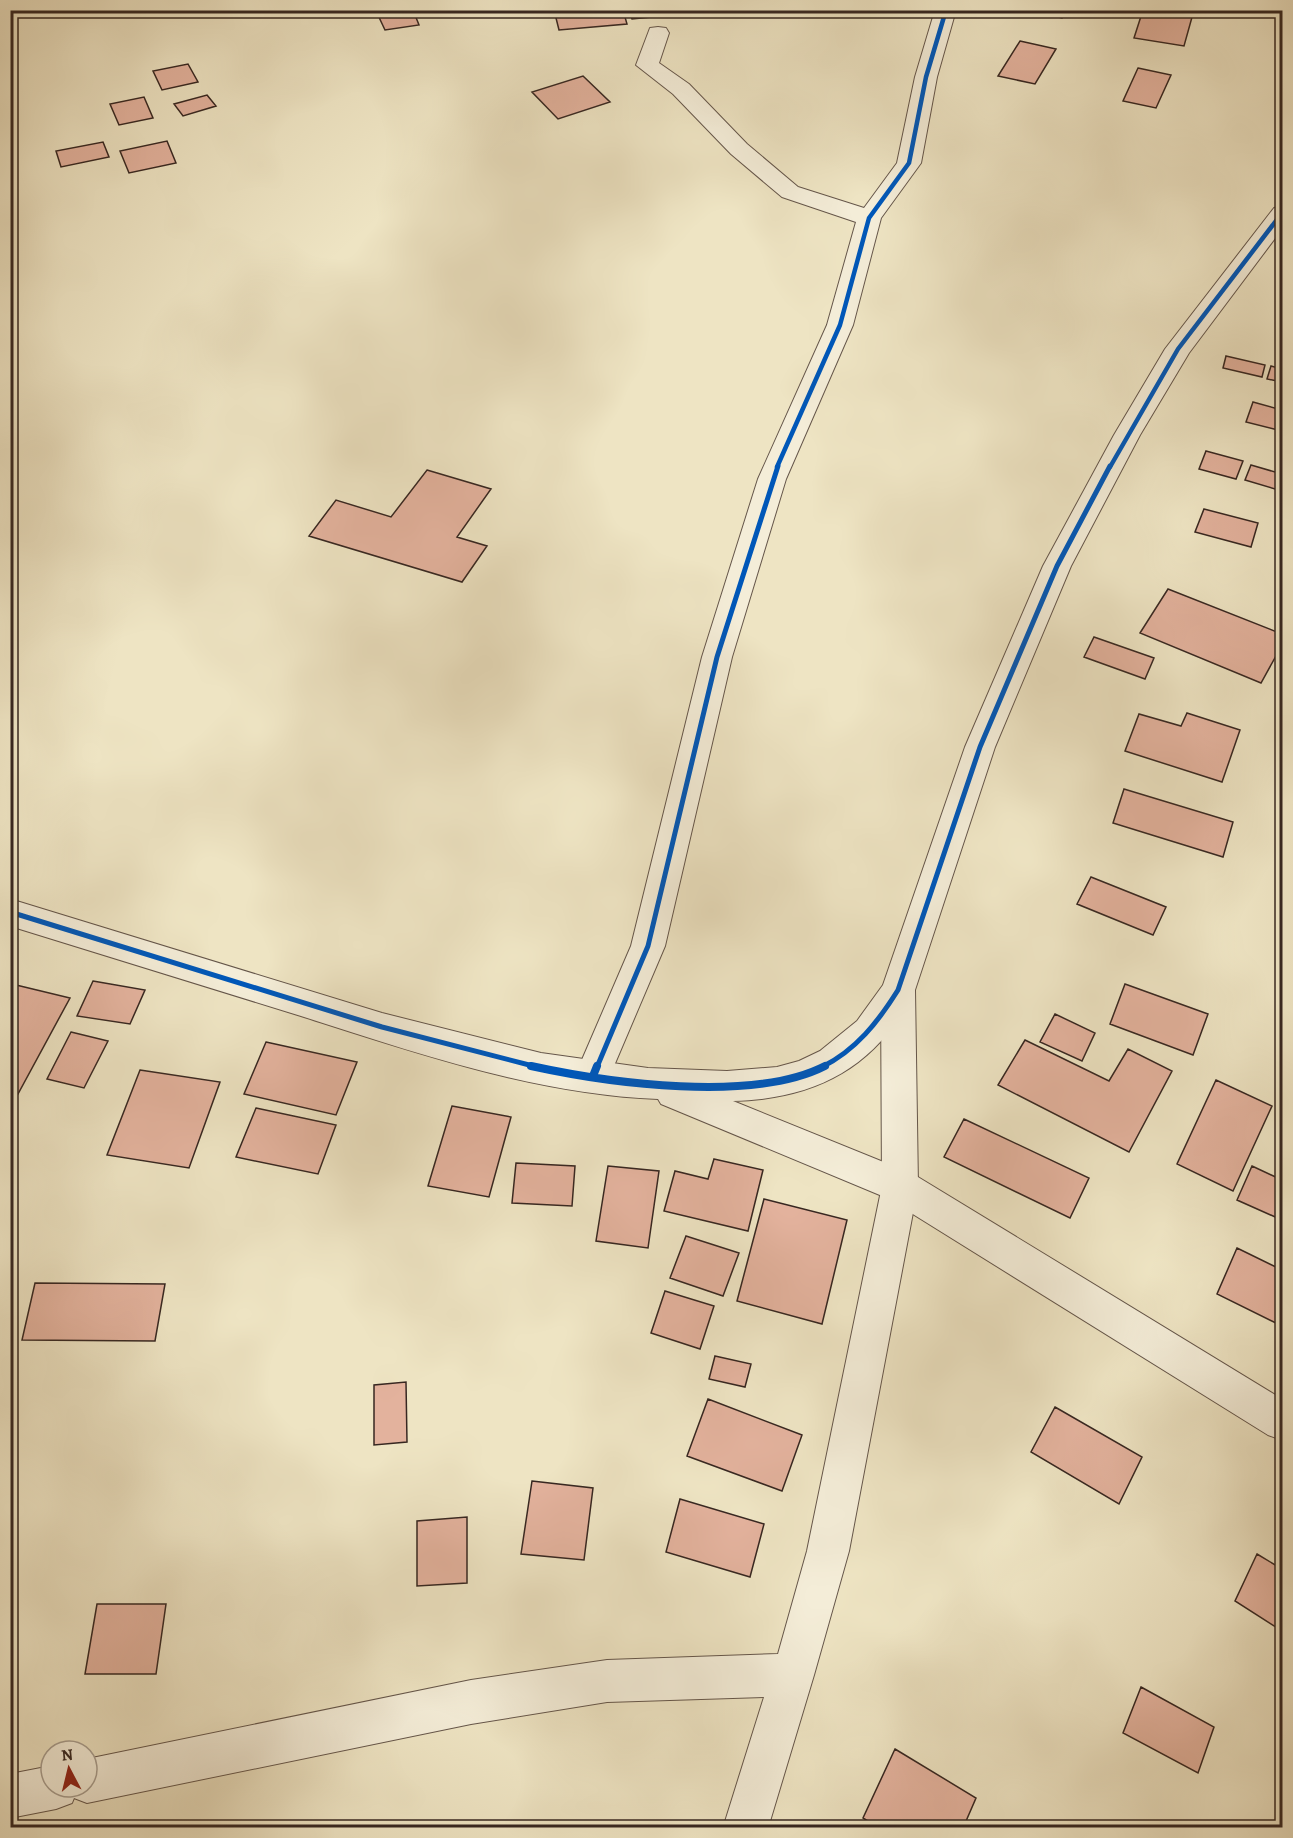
<svg xmlns="http://www.w3.org/2000/svg" width="1293" height="1838" viewBox="0 0 1293 1838" font-family="Alegreya,serif">
<rect width="100%" height="100%" fill="#eee4c3"/>
<filter id="stains"><feTurbulence type="fractalNoise" baseFrequency=".00333" numOctaves="4"/><feColorMatrix values="0 0 0 0 .2 0 0 0 0 .09 0 0 0 0 .02 0 0 0 .5 -.17"/></filter>
<radialGradient id="worn" r=".72"><stop offset=".6" stop-color="#630" stop-opacity="0"/><stop offset="1" stop-color="#630" stop-opacity=".3"/></radialGradient>
<path fill="#e3b29d" stroke="#372721" stroke-width="1.5" d="M388 10H413L419 25 385 30 377 13Z
M554 10H623L627 24 559 30Z
M629 10H702V12L632 19Z
M1028 10H1066L1062 18Z
M1143 10H1194L1184 46 1134 38Z
M1020 41 1056 49 1035 84 998 76Z
M188 64 198 82 162 90 153 71Z
M1138 68 1171 75 1156 108 1123 101Z
M583 76 610 102 558 119 532 92Z
M207 95 216 106 183 116 174 104Z
M144 97 153 118 119 125 110 104Z
M167 141 176 163 129 173 120 151Z
M103 142 109 157 61 167 56 151Z
M1226 356 1265 365 1262 377 1223 368Z
M1271 366 1282 369V382L1267 379Z
M1253 402 1282 410V431L1246 422Z
M1206 451 1243 461 1236 479 1199 469Z
M1251 465 1282 474V491L1245 480Z
M427 470 491 489 457 537 487 546 462 582 309 536 336 500 391 517Z
M1204 509 1258 523 1251 547 1195 532Z
M1168 589 1282 634V645L1261 683 1140 633Z
M1094 637 1154 658 1145 679 1084 657Z
M1187 713 1240 730 1222 782 1125 751 1139 714 1181 726Z
M1124 789 1233 822 1223 857 1113 823Z
M1091 877 1166 907 1153 935 1077 904Z
M93 981 145 990 130 1024 77 1016Z
M12 984 70 998 12 1105 10 1104Z
M1125 984 1208 1014 1193 1055 1110 1024Z
M1055 1014 1095 1033 1082 1061 1040 1042Z
M71 1032 108 1041 84 1088 47 1079Z
M1025 1040 1109 1081 1128 1049 1172 1071 1129 1152 998 1085Z
M266 1042 357 1062 336 1115 244 1094Z
M140 1070 220 1082 189 1168 107 1155Z
M1216 1080 1272 1106 1233 1191 1177 1164Z
M452 1106 511 1117 489 1197 428 1186Z
M256 1108 336 1125 318 1174 236 1157Z
M964 1119 1089 1178 1070 1218 944 1157Z
M714 1159 763 1170 748 1231 664 1211 675 1171 708 1179Z
M516 1163 575 1166 572 1206 512 1203Z
M608 1166 659 1171 648 1248 596 1241Z
M1252 1166 1282 1180V1220L1237 1200Z
M764 1199 847 1220 822 1324 737 1301Z
M686 1236 739 1253 723 1296 670 1278Z
M1237 1248 1282 1270V1326L1217 1294Z
M35 1283 165 1284 155 1341 22 1340Z
M665 1291 714 1306 700 1349 651 1333Z
M715 1356 751 1364 745 1387 709 1379Z
M406 1382 407 1442 374 1445V1385Z
M708 1399 802 1435 782 1491 687 1456Z
M1055 1407 1142 1457 1119 1504 1031 1452Z
M532 1481 593 1488 584 1560 521 1554Z
M680 1499 764 1524 750 1577 666 1552Z
M467 1517V1583L417 1586V1521Z
M1257 1554 1282 1569V1631L1235 1601Z
M97 1604H166L156 1674H85Z
M1141 1687 1214 1727 1198 1773 1123 1733Z
M895 1749 976 1798 963 1828H879L863 1818Z"/>
<g fill="none" stroke-linecap="round" stroke-linejoin="round">
<g stroke="#65564a" stroke-width="2">
<path id="minor" d="M935 10H956L937 77 921 163 881 218 853 325 786 479 732 657 665 946 605 1087 593 1091 581 1087 575 1076 631 946 702 657 758 479 827 325 856 222 782 197 731 154 673 94 636 65 650 28 658 27 666 28 669 33 659 63 689 84 747 144 798 187 864 208 897 163 915 77Z
M898 976 910 980 915 990 918 1186 849 1551 814 1675 768 1828H723L764 1697 607 1702 471 1724 87 1803 74 1798 72 1803 56 1809 10 1818V1774L51 1766V1787H87V1759L471 1680 607 1660 778 1654 807 1551 882 1186 881 990 886 980Z"/>
</g>
<g stroke="#65564a" stroke-width="2">
<path id="tertiary" d="M1282 206V229L1189 353 1140 435 1071 566 995 747 915 990C878 1066 817 1099 733 1101L913 1174 1282 1399V1440L1268 1435 887 1198 661 1104 658 1099C536 1094 416 1053 301 1016 204 986 107 956 10 926V899L382 1013 541 1053 648 1068 727 1071 777 1067 799 1061 820 1051 857 1021 883 985 965 747 1043 566 1114 435 1165 349 1274 208Z"/>
</g>
<use href="#minor" fill="#f4edd8" fill-rule="evenodd"/>
<use href="#tertiary" fill="#f4edd8" fill-rule="evenodd"/>
<g stroke="#f4edd8" stroke-width="8">
<path id="cycleway-far2" d="M777 467 840 325 869 218 909 163 926 77 946 10
M1110 467 1178 349 1282 213"/>
</g>
<g stroke="#f4edd8" stroke-width="9">
<path id="cycleway-far1" d="M10 912 382 1027 537 1067
M597 1067 648 946 717 657 778 466
M822 1067C856 1050 878 1022 898 990L980 747 1057 566 1110 466"/>
</g>
<g stroke="#f4edd8" stroke-width="11">
<path id="cycleway" d="M531 1066C609 1083 753 1103 825 1066
M593 1076 597 1066"/>
</g>
<use href="#cycleway-far2" stroke="#0057b8" stroke-width="4.5"/>
<use href="#cycleway-far1" stroke="#0057b8" stroke-width="5"/>
<use href="#cycleway" stroke="#0057b8" stroke-width="8"/>
</g>
<rect width="1293" height="1838" fill="none" stroke="#eee4c3" stroke-width="36"/>
<rect x="12" y="12" width="1269" height="1814" fill="none" stroke="#372721" stroke-width="3"/>
<rect x="18" y="18" width="1257" height="1802" fill="none" stroke="#372721" stroke-width="1.5"/>
<g transform="translate(69 1769) rotate(353)"><circle r="28" fill="#f4edd8" stroke="#a89e8f" stroke-width="1.5"/>
<path d="M0-4.5L10 22L0 15L-10 22Z" fill="#8f2418"/>
<text y="-9" font-size="16" font-weight="bold" text-anchor="middle" fill="#372721">N</text>
</g>
<rect width="100%" height="100%" filter="url(#stains)"/>
<rect width="100%" height="100%" fill="url(#worn)"/>
</svg>
